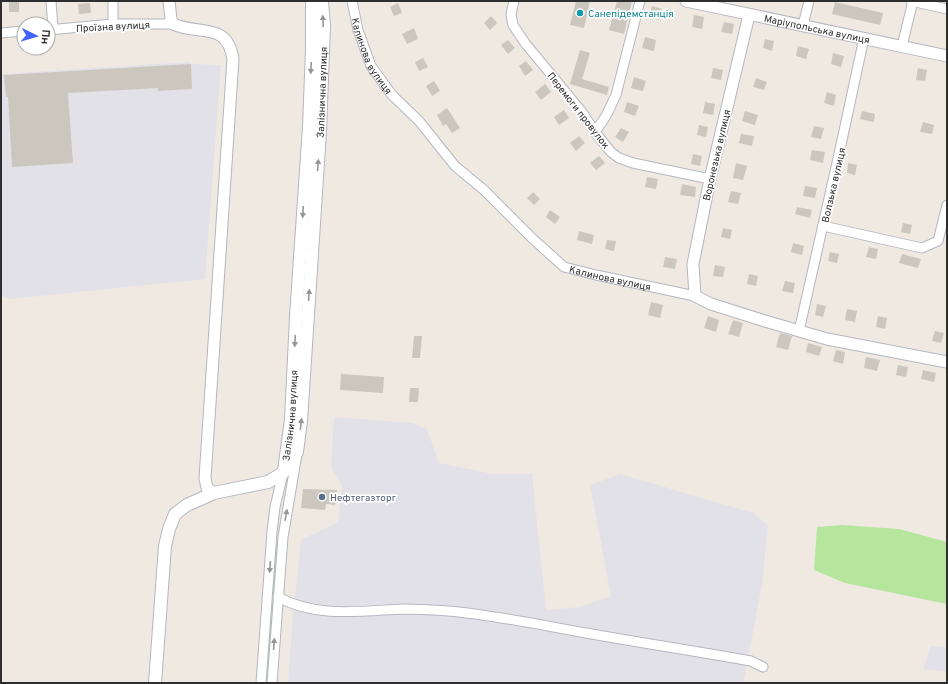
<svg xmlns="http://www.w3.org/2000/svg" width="948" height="684" viewBox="0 0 948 684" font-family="Overpass,sans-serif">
<rect width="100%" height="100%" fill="#efe9e1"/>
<path fill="#e3e1e8" d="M190 62 191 64 221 65 205 279 10 299 1 296V74Z
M334 417 412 423 427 429 439 463 493 474H532L546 610 580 607 611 596 590 485 620 474 753 513 768 525 762 585 743 683H288L293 615 301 540 338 522 342 485 331 467Z
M931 646 947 647V672L923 669Z"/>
<path fill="#b6e59e" d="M842 525 899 529 947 542V604L845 583 814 570 817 527Z
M275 545 278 546 269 683H266Z"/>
<path fill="#cbc7bf" d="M9 1H19V12H9Z
M576 1H590L584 28 570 25Z
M617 1H632L624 34 609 30Z
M835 2 883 13 880 25 832 14Z
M90 3 91 13 79 14 78 4Z
M398 3 402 13 394 16 390 7Z
M652 6 662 9 659 20 649 17Z
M694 15 704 17 702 29 692 27Z
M491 16 497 23 490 30 484 23Z
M724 22 734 24 732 34 721 32Z
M414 28 418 39 407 44 402 34Z
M645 37 656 40 654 51 642 48Z
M765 39 774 41 772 51 763 48Z
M508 40 515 48 508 54 501 45Z
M798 46 809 49 806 59 796 56Z
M580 50 590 53 582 79 609 87 607 95 570 84Z
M833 53 844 56 841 67 831 64Z
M423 58 428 67 419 71 415 62Z
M526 61 533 70 525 76 519 66Z
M191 64 192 89 158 91V88L68 93 73 163 12 167 8 97H6L4 75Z
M713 68 723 70 721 80 711 78Z
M918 68 927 70 925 81 916 80Z
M634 77 646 81 643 91 631 88Z
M756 78 767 82 764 90 753 87Z
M434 81 440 91 432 96 426 86Z
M545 84 551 92 541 100 535 92Z
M827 92 836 95 834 106 824 103Z
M627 102 639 106 635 116 624 112Z
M705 102 715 104 713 115 703 113Z
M447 108 460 128 452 133 446 124 443 126 437 115Z
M564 110 569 118 559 125 554 117Z
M745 111 758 115 755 125 742 121Z
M862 111 875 114 874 122 860 119Z
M923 122 934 125 932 134 920 132Z
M699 125 708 127 706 137 697 135Z
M814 126 824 128 821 139 811 137Z
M621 128 629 132 623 142 615 137Z
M741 134 754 136 752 146 739 143Z
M579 136 585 143 576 151 570 143Z
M812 150 825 152 823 163 810 160Z
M693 154 702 156 700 166 691 164Z
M599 156 605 163 596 170 590 163Z
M736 163 747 166 743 180 733 178Z
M848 163 857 165 855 175 847 173Z
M647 177 658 179 656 189 645 187Z
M682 184 696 187 695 197 680 195Z
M805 186 817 188 815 198 803 196Z
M731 191 741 193 738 204 728 202Z
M533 192 540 199 534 205 527 198Z
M797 207 812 210 810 218 795 214Z
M550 210 560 217 555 224 546 217Z
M903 223 912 225 910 234 901 232Z
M723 228 732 230 730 239 721 237Z
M579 231 594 235 592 244 577 240Z
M607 240 616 241 614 251 605 249Z
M793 243 804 246 802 255 791 252Z
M869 247 878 249 876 259 866 257Z
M830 252 839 254 837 263 828 261Z
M902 254 921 259 918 268 899 263Z
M665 257 677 259 675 269 663 267Z
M715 265 725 267 723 277 713 276Z
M749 274 758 276 756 286 747 284Z
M785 281 795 283 793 293 782 291Z
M651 302 663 305 660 318 648 315Z
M817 304 826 306 823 317 815 315Z
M847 309 857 311 855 322 845 320Z
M708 316 719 320 716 332 704 328Z
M878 316 887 318 885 329 876 327Z
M733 320 743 323 739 337 728 334Z
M935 331 944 333 941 343 932 341Z
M780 333 792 336 788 350 776 347Z
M414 336H422L420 358H412Z
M808 343 822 347 819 356 806 352Z
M836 350 845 352 843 364 833 361Z
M866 357 880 360 877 371 864 368Z
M898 365 908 367 906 377 896 375Z
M923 370 936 373 934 382 921 379Z
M341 374 384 377 383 393 340 390Z
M410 388H419L418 402H409Z
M303 489 337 490 335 505 326 504 325 510 301 508Z"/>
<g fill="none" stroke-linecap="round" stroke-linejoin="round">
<g stroke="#b4b7c1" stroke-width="11">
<g id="minor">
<path d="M51 1 53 29"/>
<path d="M113 1V24"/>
<path id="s1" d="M352 1 358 30 371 66 392 95 419 121 455 166 484 190 532 238 564 267 596 275 695 296"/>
<path d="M514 1 511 14 513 25 525 43 582 112 595 132 611 152 619 158 633 163 710 179"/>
<path d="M911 1 947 9"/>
<path d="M803 25 809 1"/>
<path d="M48 30 113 24H173"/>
<path d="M1 33 24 31"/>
<path d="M902 46 913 1"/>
<path d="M595 132 606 116 616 95 640 1"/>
<path d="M823 226 922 248 938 241 947 205"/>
<path d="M799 331 839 154 864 38"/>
<path d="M278 597C316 618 361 611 403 609 418 609 433 610 448 611 495 615 540 625 586 633 641 643 696 651 751 661L763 667"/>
<path d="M261 683 272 532 275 507 283 473"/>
<path d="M272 683 283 537 297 454"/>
</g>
</g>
<g stroke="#b4b7c1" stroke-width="13">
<g id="tertiary">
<path d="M169 1 171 19 173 24C200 36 227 21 233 59L205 478 207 488 214 493"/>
<path id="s2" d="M686 1 947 56"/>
<path d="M749 15 710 179 693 264 695 296 711 304 765 321 827 339 947 362"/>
</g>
</g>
<g stroke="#b4b7c1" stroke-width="14">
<g id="secondary">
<path id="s3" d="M284 470 291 420 296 316 309 127 312 49V1"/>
<path id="s4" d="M155 683 165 546 169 529 175 514 187 505 214 493 268 482 283 473 297 452 301 421 320 132 324 26 322 1"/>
</g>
</g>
<use href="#minor" stroke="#fff" stroke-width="9"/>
<use href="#tertiary" stroke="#fff" stroke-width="11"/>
<use href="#secondary" stroke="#fff" stroke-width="12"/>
</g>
<defs><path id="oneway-solid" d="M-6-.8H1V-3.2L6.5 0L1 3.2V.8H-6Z"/></defs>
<g fill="#969696">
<use href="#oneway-solid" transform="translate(323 21) rotate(-92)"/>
<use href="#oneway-solid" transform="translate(311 68) rotate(93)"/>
<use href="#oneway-solid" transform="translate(318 165) rotate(-86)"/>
<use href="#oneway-solid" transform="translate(303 212) rotate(93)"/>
<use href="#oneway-solid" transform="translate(309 295) rotate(-86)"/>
<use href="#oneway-solid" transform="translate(295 341) rotate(93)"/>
<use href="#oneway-solid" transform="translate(301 424) rotate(-83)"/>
<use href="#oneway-solid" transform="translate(286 515) rotate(-80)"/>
<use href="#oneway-solid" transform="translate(270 567) rotate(94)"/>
<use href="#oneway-solid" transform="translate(274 644) rotate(-86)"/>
</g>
<circle fill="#0f9aa8" stroke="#fff" stroke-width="1.5" cx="580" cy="13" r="4"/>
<circle fill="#5c6f8a" stroke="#fff" stroke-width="1.5" cx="322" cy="497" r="4"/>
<g text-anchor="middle" stroke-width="3.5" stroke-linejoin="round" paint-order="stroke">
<g font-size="10" fill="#0d838f" stroke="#fff" text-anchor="start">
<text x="588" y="17">Санепідемстанція</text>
</g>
<g font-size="10" fill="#2e2e2e" stroke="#fff">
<text transform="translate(113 26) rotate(-3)" y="4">Проїзна вулиця</text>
<text dy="4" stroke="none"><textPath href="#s2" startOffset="134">Маріупольська вулиця</textPath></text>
<text dy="4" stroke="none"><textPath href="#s1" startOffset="59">Калинова вулиця</textPath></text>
<text dy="4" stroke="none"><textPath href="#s4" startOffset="674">Залізнична вулиця</textPath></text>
<text transform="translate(579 110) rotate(52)" y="4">Перемоги провулок</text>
<text transform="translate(716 155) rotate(-77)" y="4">Воронезька вулиця</text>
<text transform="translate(833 185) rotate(-77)" y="4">Волзька вулиця</text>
<text dy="4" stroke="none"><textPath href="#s1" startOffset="395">Калинова вулиця</textPath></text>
<text dy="4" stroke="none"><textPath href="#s3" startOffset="55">Залізнична вулиця</textPath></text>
</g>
<g font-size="10" fill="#4e5e75" stroke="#fff" text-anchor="start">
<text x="330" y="501">Нефтегазторг</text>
</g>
</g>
<rect width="948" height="684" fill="none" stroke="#2e2e2e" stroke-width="4"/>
<g transform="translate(36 36) rotate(95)"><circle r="19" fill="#ffffff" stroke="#ababab"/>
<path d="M0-3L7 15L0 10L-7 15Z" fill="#4264fb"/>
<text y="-6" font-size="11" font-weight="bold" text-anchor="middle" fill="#2e2e2e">Пн</text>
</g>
</svg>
